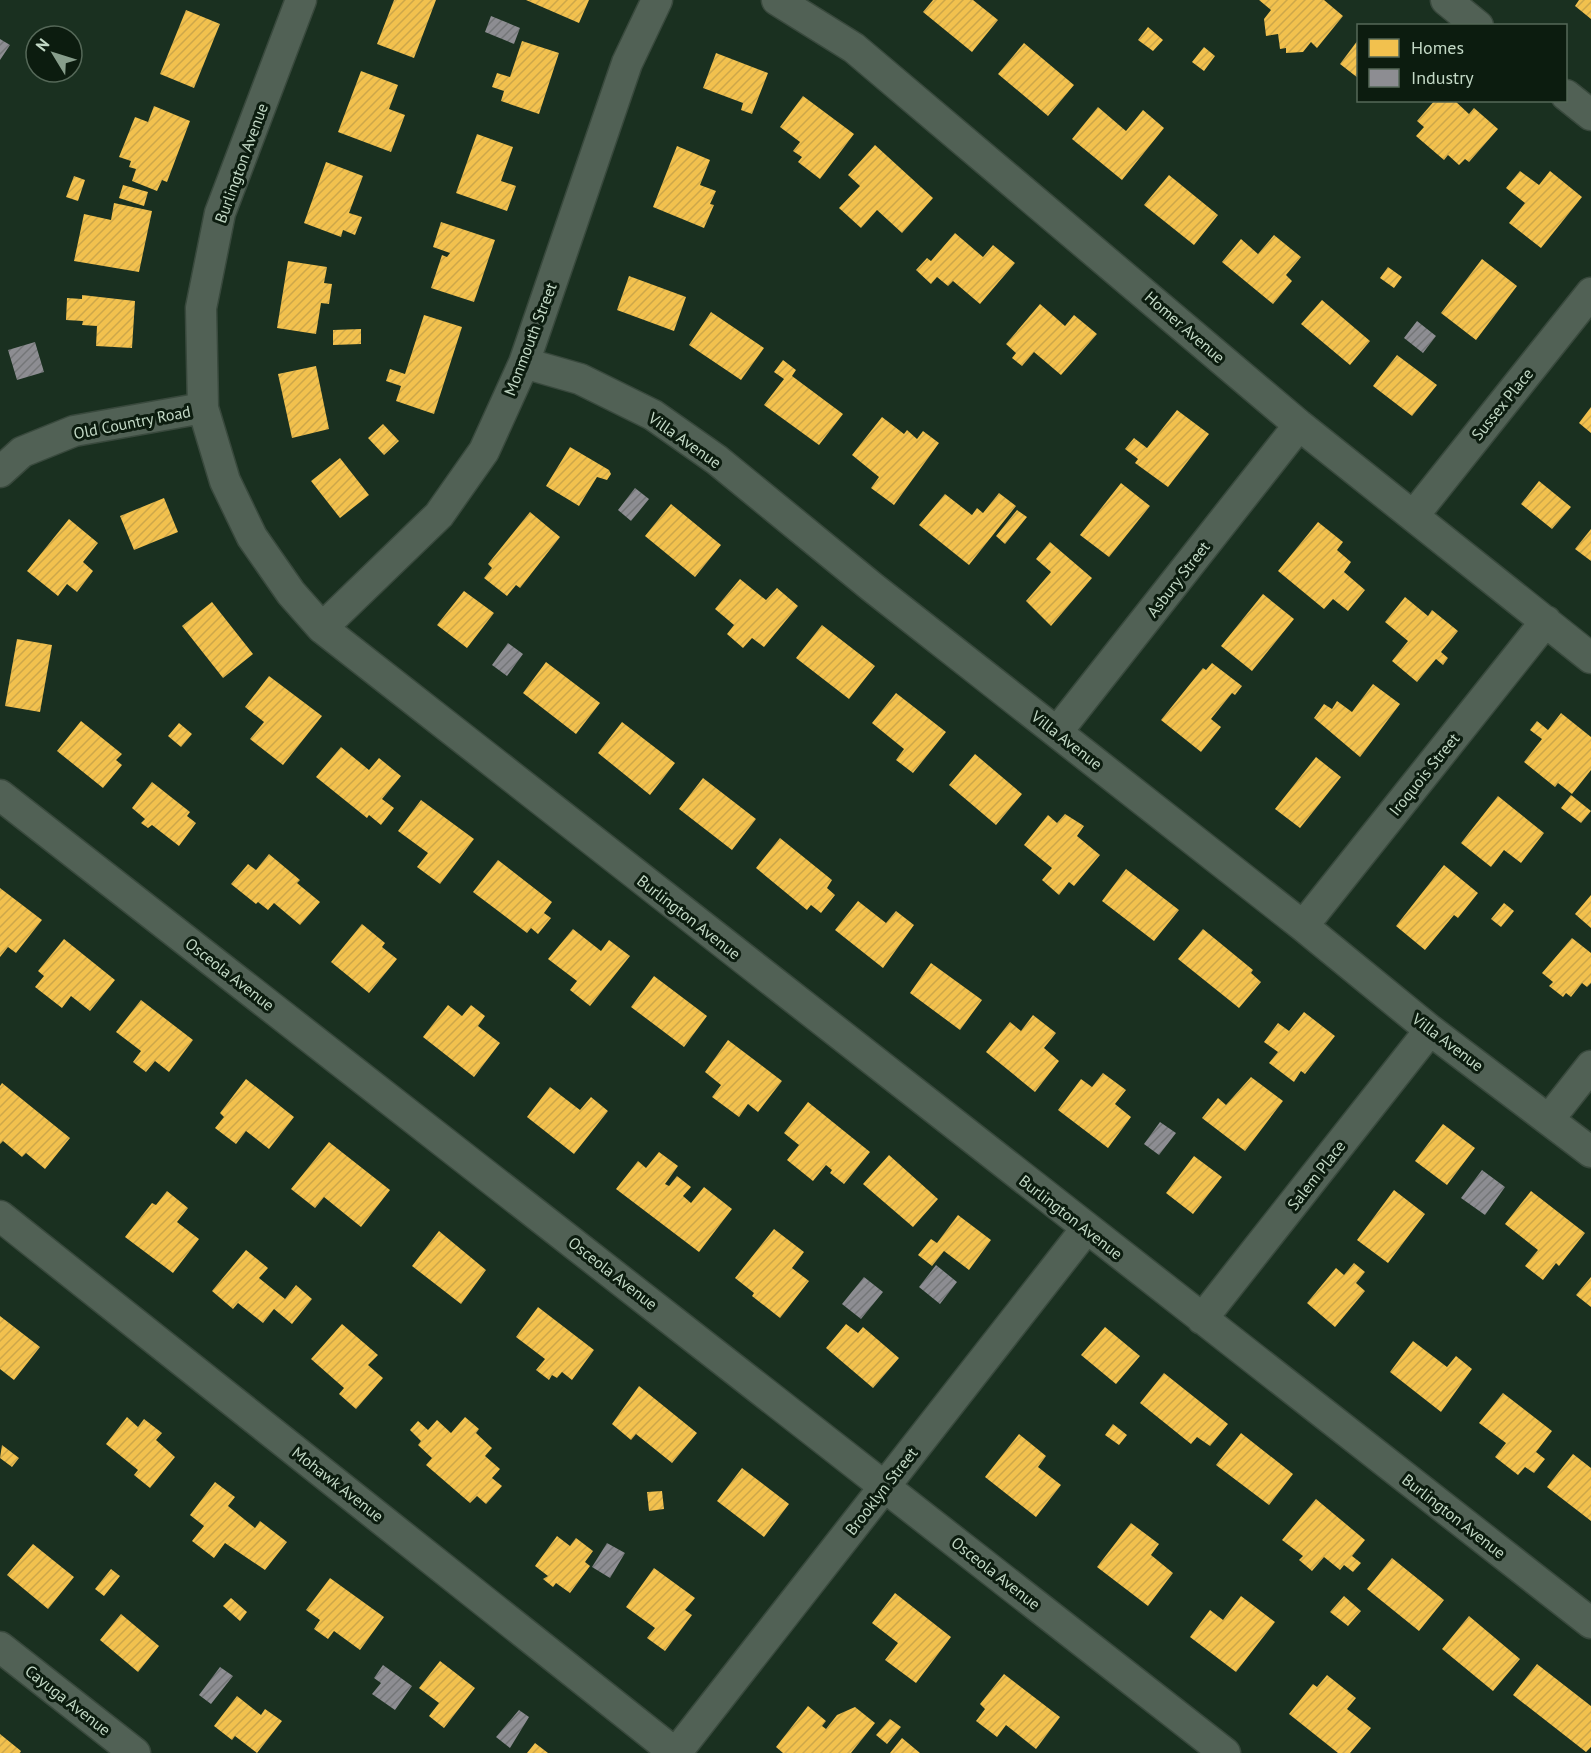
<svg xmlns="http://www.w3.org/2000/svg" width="1591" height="1753" viewBox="0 0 1591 1753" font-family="'PT Sans',sans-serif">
<defs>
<pattern id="homes-hatch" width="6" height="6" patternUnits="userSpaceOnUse" patternTransform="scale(1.5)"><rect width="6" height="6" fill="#f2c14e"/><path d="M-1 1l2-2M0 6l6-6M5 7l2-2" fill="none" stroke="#cda74a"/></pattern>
<pattern id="industry-hatch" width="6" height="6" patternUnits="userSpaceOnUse" patternTransform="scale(1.5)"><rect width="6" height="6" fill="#8d8d92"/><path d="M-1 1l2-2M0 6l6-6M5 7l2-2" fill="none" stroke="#747678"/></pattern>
</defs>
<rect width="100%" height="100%" fill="#1a3020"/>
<path fill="url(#homes-hatch)" d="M394 0H436L414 58 377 44Z
M526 0H589L579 23Z
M933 0H973L998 20 972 52 923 12Z
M1259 0H1324L1343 16 1317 48 1311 42 1303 52 1286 53V48L1280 49 1278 34 1266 36 1264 19 1271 10Z
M1579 0H1591V19L1575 6Z
M186 10 220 24 194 88 160 74Z
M1148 27 1163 40 1153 51 1138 40Z
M1358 40V78L1340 64Z
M522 41 559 53 539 114 501 101 504 91 492 87 497 73 510 77Z
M1024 43 1074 85 1048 116 998 74Z
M1204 47 1215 56 1204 71 1192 62Z
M716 53 768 73 752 114 741 110 743 103 703 88Z
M361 71 398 85 389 109 405 115 391 152 338 132Z
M803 96 854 134 820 179 798 162 802 157 793 151 800 142 780 127Z
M1435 100H1454L1469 114 1474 108 1498 129 1469 162 1465 159 1459 165 1448 155 1444 160 1416 136 1424 127 1417 121Z
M154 106 190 121 167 182 162 180 157 191 132 181 136 169 129 167 131 161 119 157 135 117 148 122Z
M1098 107 1126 131 1143 110 1164 128 1122 180 1072 139Z
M477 134 513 147 501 181 516 186 507 211 456 193Z
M875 145 933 198 902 233 877 210 861 228 839 208 860 186 848 175Z
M677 146 710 160 700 185 716 191 710 204 714 205 704 228 653 207Z
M326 162 363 176 349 213 362 217 355 235 343 230 341 237 304 223Z
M1520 171 1539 185 1550 171 1582 197 1541 248 1509 223 1525 203 1506 188Z
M1169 175 1218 215 1194 245 1144 205Z
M74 176 85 180 78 201 66 197Z
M123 185 148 192 144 206 119 198Z
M114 203 152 211 139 272 74 261 84 214 111 220Z
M441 222 495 240 474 302 431 288 442 255 447 257 450 253 433 247Z
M955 233 983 257 993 245 1015 263 980 304 953 281 948 286 937 277 931 284 916 270 927 258 931 261Z
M1274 235 1301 257 1286 275 1292 281 1273 304 1222 262 1241 239 1258 254Z
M1482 259 1517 286 1476 340 1441 313Z
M288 261 327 267 324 283 332 284 329 304 321 303 316 334 277 328Z
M1388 267 1402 277 1394 288 1380 278Z
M629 276 686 297 674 331 617 310Z
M82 295 135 301 132 348 96 346 97 326 82 325 83 321 66 320 67 298 82 299Z
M1322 300 1370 341 1350 365 1301 324Z
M1040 304 1065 326 1074 315 1097 334 1061 375 1034 352 1022 366 1012 358 1016 353 1006 344Z
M711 312 764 348 741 380 689 345Z
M424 315 462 327 434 414 396 401 401 386 386 381 390 369 405 374Z
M361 329V344L333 345V330Z
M1397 355 1437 385 1412 416 1373 386Z
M783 360 796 370 792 376 843 414 819 445 764 405 784 379 774 372Z
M316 366 329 429 292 438 278 374Z
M1591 407V433L1579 423Z
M1177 410 1209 434 1168 487 1135 463 1138 459 1125 449 1134 438 1147 448Z
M882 417 904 434 907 430 917 439 923 431 939 443 894 505 871 488 879 477 852 455Z
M383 424 399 441 384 455 368 438Z
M570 447 609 470 611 474 607 480 597 477 579 506 546 486Z
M340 458 369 495 340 518 311 481Z
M1539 481 1571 507 1552 529 1521 504Z
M1121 483 1150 506 1109 557 1080 535Z
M999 493 1016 506 969 565 919 525 945 494 972 515 977 508 983 513Z
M164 498 178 532 134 550 120 516Z
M671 504 721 545 695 577 645 536Z
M1017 510 1027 517 1005 544 996 536Z
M530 512 560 537 520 588 516 585 507 596 484 578 492 568 488 564Z
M69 519 98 543 83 562 93 571 77 592 67 584 58 596 27 571Z
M1318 522 1343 542 1337 550 1351 562 1344 572 1365 590 1348 611 1333 599 1324 609 1278 571Z
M1591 529V561L1575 549Z
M1050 542 1092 578 1051 626 1026 601 1051 572 1036 559Z
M740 579 766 600 777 588 798 606 764 647 752 638 743 648 727 634 734 625 715 609Z
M464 591 494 613 467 648 437 625Z
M1263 594 1294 619 1252 671 1221 646Z
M1405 597 1428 616 1432 610 1458 631 1441 652 1448 658 1443 665 1436 659 1417 682 1392 661 1408 641 1385 622Z
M212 602 253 654 223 678 182 626Z
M822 625 875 666 849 699 796 658Z
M17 639 52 645 40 712 5 706Z
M546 662 600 703 576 734 523 693Z
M1212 663 1242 686 1235 695 1232 693 1211 719 1221 727 1201 752 1161 720 1203 668 1206 670Z
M269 676 322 716 283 765 250 739 264 722 245 707Z
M1373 684 1400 704 1360 757 1314 718 1324 704 1332 709 1337 701 1352 712Z
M896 693 946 732 913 773 896 760 904 749 872 723Z
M1561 713 1591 737V770L1572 794 1558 783 1555 787 1524 762 1542 739 1530 730 1537 721 1548 730Z
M81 721 122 754 116 760 122 765 103 788 57 751Z
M622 722 675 763 650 795 598 753Z
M179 723 192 734 181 747 168 736Z
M341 747 369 770 379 758 401 776 382 799 394 808 381 825 369 815 367 818 316 777Z
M975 754 1022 794 996 825 949 785Z
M1316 757 1341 777 1300 828 1275 809Z
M703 778 756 819 732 850 679 809Z
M152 782 190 812 187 816 196 823 179 846 152 825 148 828 141 823 145 819 132 808Z
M1571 795 1591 811 1581 823 1561 808Z
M1498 796 1544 833 1521 863 1504 850 1491 867 1461 843Z
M421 800 474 839 440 884 417 867 428 853 398 831Z
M1065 814 1084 826 1077 836 1100 855 1074 886 1069 882 1059 895 1042 880 1052 868 1024 845 1048 815 1057 823Z
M780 838 832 880 827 888 835 895 821 913 811 905 807 910 756 868Z
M269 854 300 880 297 883 320 902 300 925 274 903 268 910 258 902 256 904 231 884 248 864 256 870Z
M498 860 552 902 544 913 551 918 538 934 531 928 527 933 473 892Z
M1444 865 1478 893 1458 918 1454 915 1425 950 1396 926Z
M1126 869 1179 910 1154 941 1102 901Z
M0 888 42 920 16 953 8 947 0 957Z
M1591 895V928L1575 914Z
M858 901 886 923 896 911 914 925 883 968 835 930Z
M1504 903 1514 911 1501 927 1491 919Z
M362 924 385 943 382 947 397 959 369 993 331 962Z
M573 929 601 951 609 940 630 956 590 1006 570 990 577 981 548 959Z
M1203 929 1253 970 1251 973 1261 982 1239 1008 1178 959Z
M1572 938 1591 953V983L1587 987 1582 983 1571 997 1566 993 1563 997 1549 986 1553 982 1542 973Z
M64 939 115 980 90 1011 71 996 62 1008 35 987 44 976 38 971Z
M931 963 982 1000 960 1030 910 993Z
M654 976 707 1016 684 1047 631 1007Z
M141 1000 193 1040 169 1072 155 1061 146 1072 133 1062 141 1051 116 1032Z
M448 1005 462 1016 471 1005 485 1016 478 1026 500 1043 474 1077 423 1037Z
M1304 1012 1335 1036 1305 1074 1301 1071 1294 1082 1269 1063 1278 1052 1264 1042 1278 1023 1289 1031Z
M1033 1015 1056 1033 1044 1048 1059 1061 1035 1092 986 1052 1010 1022 1021 1031Z
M728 1040 782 1081 758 1112 748 1104 739 1117 712 1097 721 1085 705 1072Z
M1103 1073 1126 1090 1115 1104 1131 1117 1108 1148 1058 1110 1081 1079 1092 1087Z
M1251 1077 1283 1101 1245 1151 1202 1118 1218 1098 1226 1105Z
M246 1079 294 1117 269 1149 246 1131 236 1144 215 1128 224 1117 220 1113Z
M2 1083 70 1138 45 1169 26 1153 22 1157 3 1141 0 1144V1086Z
M550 1087 580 1110 591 1097 608 1111 574 1154 527 1117Z
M808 1102 870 1152 844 1184 830 1173 832 1170 826 1165 813 1181 787 1160 799 1145 784 1133Z
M1443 1124 1475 1148 1447 1185 1415 1161Z
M329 1142 390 1190 361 1227 324 1197 315 1208 291 1189Z
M659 1152 678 1166 665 1184 669 1186 677 1176 691 1187 683 1196 691 1203 704 1187 732 1209 699 1252 616 1189 638 1161 646 1168Z
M889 1155 938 1199 913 1227 863 1184Z
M1194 1156 1222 1177 1193 1214 1166 1193Z
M1394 1190 1425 1214 1388 1263 1357 1240Z
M167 1191 188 1208 177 1222 199 1239 173 1273 125 1237 152 1203 156 1205Z
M1531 1191 1585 1233 1559 1266 1556 1263 1543 1280 1525 1266 1538 1250 1505 1224Z
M958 1215 991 1240 969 1270 944 1251 932 1266 918 1255 931 1239 937 1243Z
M774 1229 804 1252 792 1268 809 1281 780 1318 752 1296 754 1293 735 1278Z
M439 1231 486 1270 461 1304 412 1266Z
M246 1250 268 1268 259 1278 285 1299 296 1285 312 1299 292 1324 274 1309 263 1323 238 1303 233 1309 212 1291Z
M1354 1263 1365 1272 1356 1283 1365 1291 1335 1327 1307 1303 1336 1268 1344 1275Z
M1591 1277V1307L1576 1295Z
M538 1307 594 1350 572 1380 562 1372 557 1378 552 1375 549 1380 536 1370 545 1359 516 1337Z
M0 1316 40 1347 14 1380 0 1369Z
M342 1324 378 1355 368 1365 383 1378 356 1409 339 1394 344 1388 311 1359Z
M846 1324 858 1333 863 1327 899 1358 873 1388 826 1348Z
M1105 1327 1140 1356 1116 1384 1081 1355Z
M1413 1341 1447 1367 1456 1356 1472 1369 1441 1412 1390 1372Z
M1164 1373 1228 1424 1210 1446 1197 1437 1191 1444 1140 1403Z
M639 1386 697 1433 672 1463 636 1434 631 1440 612 1424Z
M1503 1393 1552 1431 1536 1452 1545 1459 1534 1473 1525 1467 1518 1475 1495 1457 1506 1443 1479 1423Z
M127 1417 138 1427 144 1419 162 1433 156 1440 175 1457 150 1488 134 1475 138 1470 106 1444Z
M465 1417 479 1429 476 1433 492 1448 485 1456 500 1469 492 1478 502 1486 486 1504 477 1496 470 1503 426 1465 432 1458 418 1445 421 1441 410 1430 418 1421 428 1430 437 1420 451 1433Z
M1113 1424 1127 1435 1119 1445 1105 1435Z
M1241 1433 1293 1474 1269 1505 1216 1465Z
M1019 1434 1046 1456 1038 1467 1061 1485 1036 1517 985 1477Z
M2 1445 19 1458 12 1467 0 1458Z
M1573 1454 1591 1468V1521L1547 1487Z
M742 1468 789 1504 764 1537 717 1501Z
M215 1482 235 1497 228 1506 255 1528 260 1521 287 1542 265 1570 225 1543 214 1558 192 1541 204 1526 190 1515Z
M662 1491 664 1509 649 1511 647 1492Z
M1316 1499 1365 1540 1352 1556 1361 1563 1353 1572 1344 1565 1340 1570 1324 1557 1312 1571 1299 1560 1303 1556 1282 1540Z
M1131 1523 1159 1544 1151 1555 1173 1573 1148 1606 1097 1567Z
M557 1536 570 1546 576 1538 593 1551 585 1562 590 1566 570 1593 556 1583 553 1587 543 1579 548 1576 535 1566Z
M33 1544 74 1577 48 1609 7 1575Z
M1392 1558 1444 1600 1419 1631 1367 1589Z
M654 1568 695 1598 685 1610 692 1615 665 1651 647 1638 655 1628 626 1607Z
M111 1569 120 1576 104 1596 95 1589Z
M330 1578 384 1617 360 1650 334 1631 328 1639 314 1629 320 1620 306 1610Z
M895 1593 951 1637 916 1683 885 1660 898 1643 872 1623Z
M1241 1596 1275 1622 1236 1672 1190 1637 1210 1610 1223 1620Z
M1344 1596 1361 1611 1348 1626 1330 1612Z
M231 1598 247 1612 240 1621 223 1606Z
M121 1614 159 1646 138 1672 100 1640Z
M1469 1616 1520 1659 1493 1691 1442 1649Z
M440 1661 475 1688 444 1728 429 1716 439 1703 419 1688Z
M1537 1664 1591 1706V1747L1586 1752 1513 1695Z
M1004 1674 1060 1717 1036 1749 1006 1725 997 1737 976 1721 985 1709 980 1704Z
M1327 1675 1356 1698 1347 1709 1371 1728 1350 1753H1338L1289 1714 1313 1684 1317 1687Z
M237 1696 261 1715 265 1709 282 1721 257 1753 235 1736 232 1740 214 1726Z
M808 1706 826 1721 822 1726 826 1729 837 1715 855 1707 875 1723 851 1753H783L776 1747Z
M890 1719 901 1727 887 1744 876 1735Z
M0 1734 21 1751 20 1753H0Z
M902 1738 920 1753H890Z
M535 1743 548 1753H527Z"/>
<path fill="url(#industry-hatch)" d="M491 16 520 28 514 44 485 32Z
M0 39 10 45 0 60Z
M1417 321 1436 336 1423 353 1404 338Z
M35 342 44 372 17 380 8 350Z
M635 488 649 499 631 521 618 510Z
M508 643 523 654 507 676 492 665Z
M1160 1122 1176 1133 1159 1155 1144 1144Z
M1482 1170 1505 1187 1485 1215 1461 1198Z
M936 1265 957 1282 940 1304 919 1287Z
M864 1277 883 1292 861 1319 842 1304Z
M607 1543 625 1553 610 1578 592 1567Z
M383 1665 412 1686 395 1710 372 1694 381 1683 374 1678Z
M220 1667 233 1676 211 1704 199 1695Z
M519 1710 529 1717 510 1748 496 1737Z"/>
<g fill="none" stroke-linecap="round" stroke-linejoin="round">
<g stroke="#39493d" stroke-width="33">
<path id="minor" d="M301 0 220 213 201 308 203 408 225 481 252 537 291 593 322 628 1591 1623
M777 0 854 48 1299 425 1591 658
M1446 0 1478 26
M1566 95 1591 115
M524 363 580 379 653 415 717 460 872 587 1303 926 1430 1030 1591 1152
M0 472 22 452 74 431 203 408
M1414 515 1591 293
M322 628 439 515 484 451 524 363 627 63 657 0
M1057 732 1299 425
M0 795 1225 1753
M1303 926 1546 621
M1550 1118 1591 1066
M0 1216 675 1753
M1202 1319 1430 1030
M0 1647 135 1753
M676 1753 1086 1229"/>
</g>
<use href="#minor" stroke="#516155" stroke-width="30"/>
</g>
<g text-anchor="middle" stroke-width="6" stroke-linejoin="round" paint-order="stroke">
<g font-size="16" fill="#c3d9c6" stroke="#0c1c0f">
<text transform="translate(241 163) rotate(-70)" y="6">Burlington Avenue</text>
<text transform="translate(1185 327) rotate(41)" y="6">Homer Avenue</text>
<text transform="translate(530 339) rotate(-69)" y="6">Monmouth Street</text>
<text transform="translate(1502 404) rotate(-51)" y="6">Sussex Place</text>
<text transform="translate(132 422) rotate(-11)" y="6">Old Country Road</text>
<text transform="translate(685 440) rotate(35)" y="6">Villa Avenue</text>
<text transform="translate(1178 579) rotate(-52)" y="6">Asbury Street</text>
<text transform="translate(1067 740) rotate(38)" y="6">Villa Avenue</text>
<text transform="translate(1424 774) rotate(-51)" y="6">Iroquois Street</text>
<text transform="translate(689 917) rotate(38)" y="6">Burlington Avenue</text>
<text transform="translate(230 974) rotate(38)" y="6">Osceola Avenue</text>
<text transform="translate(1448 1042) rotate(37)" y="6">Villa Avenue</text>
<text transform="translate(1316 1175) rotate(-52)" y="6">Salem Place</text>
<text transform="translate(1071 1217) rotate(38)" y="6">Burlington Avenue</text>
<text transform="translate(613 1273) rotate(38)" y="6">Osceola Avenue</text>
<text transform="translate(338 1484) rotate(38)" y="6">Mohawk Avenue</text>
<text transform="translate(881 1491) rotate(-52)" y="6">Brooklyn Street</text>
<text transform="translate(1454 1516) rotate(38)" y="6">Burlington Avenue</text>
<text transform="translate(996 1573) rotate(38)" y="6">Osceola Avenue</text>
<text transform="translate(68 1700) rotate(38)" y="6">Cayuga Avenue</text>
</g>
</g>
<rect x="1357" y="24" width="210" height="78" fill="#0c1c0f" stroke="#556858" stroke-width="1.5"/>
<rect x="1369" y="39" width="30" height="18" fill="#f2c14e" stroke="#556858" stroke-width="1.5"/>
<text x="1411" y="54" font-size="18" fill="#c3d9c6">Homes</text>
<rect x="1369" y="69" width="30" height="18" fill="#8d8d92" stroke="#556858" stroke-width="1.5"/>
<text x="1411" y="84" font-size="18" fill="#c3d9c6">Industry</text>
<g transform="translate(54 54) rotate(308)"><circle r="28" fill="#0c1c0f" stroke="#556858" stroke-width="1.5"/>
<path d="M0-4.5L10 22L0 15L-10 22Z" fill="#889e8c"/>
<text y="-9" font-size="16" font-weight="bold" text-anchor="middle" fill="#c3d9c6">N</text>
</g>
</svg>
